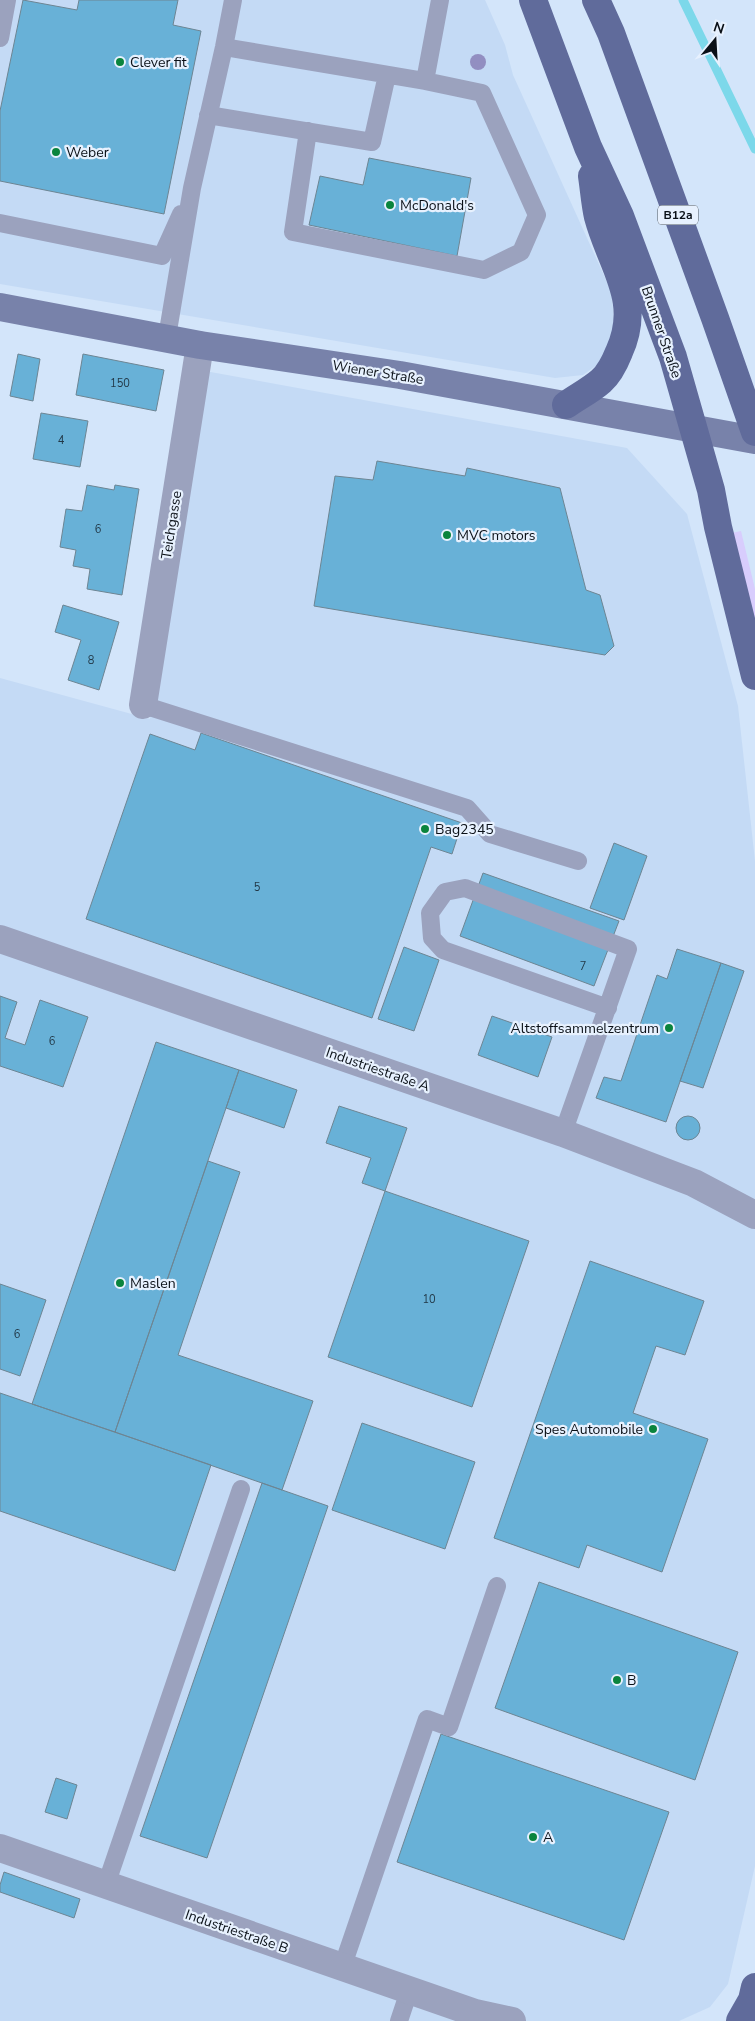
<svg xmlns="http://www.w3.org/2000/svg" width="755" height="2021" viewBox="0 0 755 2021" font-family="'Nunito Sans',sans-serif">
<rect width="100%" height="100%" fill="#d3e5fa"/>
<path fill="#c4daf5" d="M0 0H485L505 45 513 75 612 293 614 327 604 360 583 375 555 378 0 284Z
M205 371 627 448 687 514 738 706 755 861V1866L728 1984 710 2007 679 2021H0V678L150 719Z"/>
<path fill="#d8cdfd" d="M741 531 755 589V623L732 533Z"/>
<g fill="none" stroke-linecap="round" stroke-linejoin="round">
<path stroke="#7cd8ea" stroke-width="9" d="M683 0 755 149"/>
</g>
<path fill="#68b1d7" stroke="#6d8593" d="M23 0 77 10 79 0H178L173 25 201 31 164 214 0 181V111Z
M369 158 471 178 457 256 309 225 320 176 363 185Z
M18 354 40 359 33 401 10 396Z
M83 354 164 370 156 411 76 395Z
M41 413 88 421 80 467 33 459Z
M377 461 465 476 467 468 560 488 586 590 600 595 614 646 605 655 314 606 335 476 373 480Z
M87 485 114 490 115 485 139 489 122 595 87 589 90 569 73 566 76 550 60 547 66 509 82 511Z
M63 605 119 622 99 690 68 680 81 640 55 632Z
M201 733 462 823 452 854 431 847 372 1018 86 919 150 734 195 750Z
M614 843 647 856 624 920 590 908Z
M483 873 619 921 594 986 460 936Z
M404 947 439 960 414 1031 378 1019Z
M677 949 721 963 666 1122 596 1098 604 1077 621 1081 657 975 667 979Z
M721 963 744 971 703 1088 680 1081Z
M0 996 17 1002 5 1038 25 1045 40 1000 88 1017 63 1087 0 1066Z
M492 1016 552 1037 538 1077 478 1055Z
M156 1042 239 1070 115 1432 32 1404Z
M239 1070 297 1090 284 1128 226 1108Z
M339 1106 407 1128 385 1191 362 1183 371 1158 326 1143Z
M676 1128a12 12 0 1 1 24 0a12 12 0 1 1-24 0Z
M208 1161 240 1172 178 1355 313 1401 282 1490 115 1432Z
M385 1191 529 1241 472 1407 328 1357Z
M590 1261 704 1301 685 1355 656 1346 633 1413 708 1439 662 1572 587 1545 579 1568 494 1538Z
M0 1284 46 1300 20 1376 0 1369Z
M0 1393 211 1465 175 1571 0 1511Z
M362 1423 475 1462 445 1549 332 1510Z
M262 1483 328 1506 207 1858 140 1836Z
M539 1582 738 1652 695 1780 495 1708Z
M441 1734 669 1812 624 1940 397 1862Z
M56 1778 77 1785 67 1819 45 1812Z
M4 1872 80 1899 74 1918 0 1892V1885Z"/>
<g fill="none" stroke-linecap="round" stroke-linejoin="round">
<path stroke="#9ba2be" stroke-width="18" d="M0 38 7 0
M224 47 425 81 482 93 537 215 521 252 484 270 293 232 308 131
M425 81 440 0
M208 115 372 142 387 75
M0 223 162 256 181 214
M167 337 192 188 224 47 233 0
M143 705 467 808 490 834 578 861
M563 1133 628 949 465 888 445 892 430 913 432 938 443 950 608 1008
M106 1885 241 1489
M342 1968 427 1719 449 1727 497 1586
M399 2021 409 1991"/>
<path stroke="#9ba2be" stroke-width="28" d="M143 705 200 345
M0 939 563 1133 694 1183 755 1215
M0 1848 475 2013 512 2021"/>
<path stroke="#7882aa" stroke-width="28" d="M0 307 200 345 400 375 755 440"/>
<path stroke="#606b9b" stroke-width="28" d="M533 0 588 147 620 216 673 357 711 490 718 527 755 676
M596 0 611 33 715 318 755 432
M566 405C577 397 591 390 601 381 609 374 615 362 619 352 643 300 611 266 598 217 595 204 594 189 592 176
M740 2021 752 2000 755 1987"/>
</g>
<circle fill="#928ec1" cx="478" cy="62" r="8"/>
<g fill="#0a843d" stroke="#e7f1fe" stroke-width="2">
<circle cx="120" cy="62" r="5"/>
<circle cx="56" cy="152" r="5"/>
<circle cx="390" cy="205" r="5"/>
<circle cx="447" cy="535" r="5"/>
<circle cx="425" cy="829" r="5"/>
<circle cx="669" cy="1028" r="5"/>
<circle cx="120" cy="1283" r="5"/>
<circle cx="653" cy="1429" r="5"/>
<circle cx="617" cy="1680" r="5"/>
<circle cx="533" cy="1837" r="5"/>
</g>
<g text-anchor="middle" stroke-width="4.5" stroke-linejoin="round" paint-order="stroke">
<g font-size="11" fill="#223847">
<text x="120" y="387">150</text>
<text x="61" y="444">4</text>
<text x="98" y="533">6</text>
<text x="91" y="664">8</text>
<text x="257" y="891">5</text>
<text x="583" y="970">7</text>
<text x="52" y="1045">6</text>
<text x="429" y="1303">10</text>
<text x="17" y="1338">6</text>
</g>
<rect fill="#e7f1fe" stroke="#4c545c" stroke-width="1" x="658" y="205.5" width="40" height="19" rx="4"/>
<g font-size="12" font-weight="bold" fill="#0a1017">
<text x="678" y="219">B12a</text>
</g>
<g font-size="14" fill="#0a1017" stroke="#e7f1fe" text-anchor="start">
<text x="130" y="67">Clever fit</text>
<text x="66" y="157">Weber</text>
<text x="400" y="210">McDonald's</text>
<text x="457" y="540">MVC motors</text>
<text x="435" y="834">Bag2345</text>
<text x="659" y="1033" text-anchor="end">Altstoffsammelzentrum</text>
<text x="130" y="1288">Maslen</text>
<text x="643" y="1434" text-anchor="end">Spes Automobile</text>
<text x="627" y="1685">B</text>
<text x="543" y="1842">A</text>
</g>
<g font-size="14" fill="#0a1017" stroke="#e7f1fe">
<text transform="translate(662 332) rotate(71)" y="5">Brunner Straße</text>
<text transform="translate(378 372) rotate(9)" y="5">Wiener Straße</text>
<text transform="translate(171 525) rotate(-81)" y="5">Teichgasse</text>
<text transform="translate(378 1069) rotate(19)" y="5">Industriestraße A</text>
<text transform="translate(237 1931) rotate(19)" y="5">Industriestraße B</text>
</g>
</g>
<g transform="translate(715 40) rotate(18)" stroke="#e7f1fe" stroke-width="4" paint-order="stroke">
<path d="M0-4L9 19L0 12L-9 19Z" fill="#0a1017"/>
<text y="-8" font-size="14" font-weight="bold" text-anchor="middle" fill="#0a1017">N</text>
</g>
</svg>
